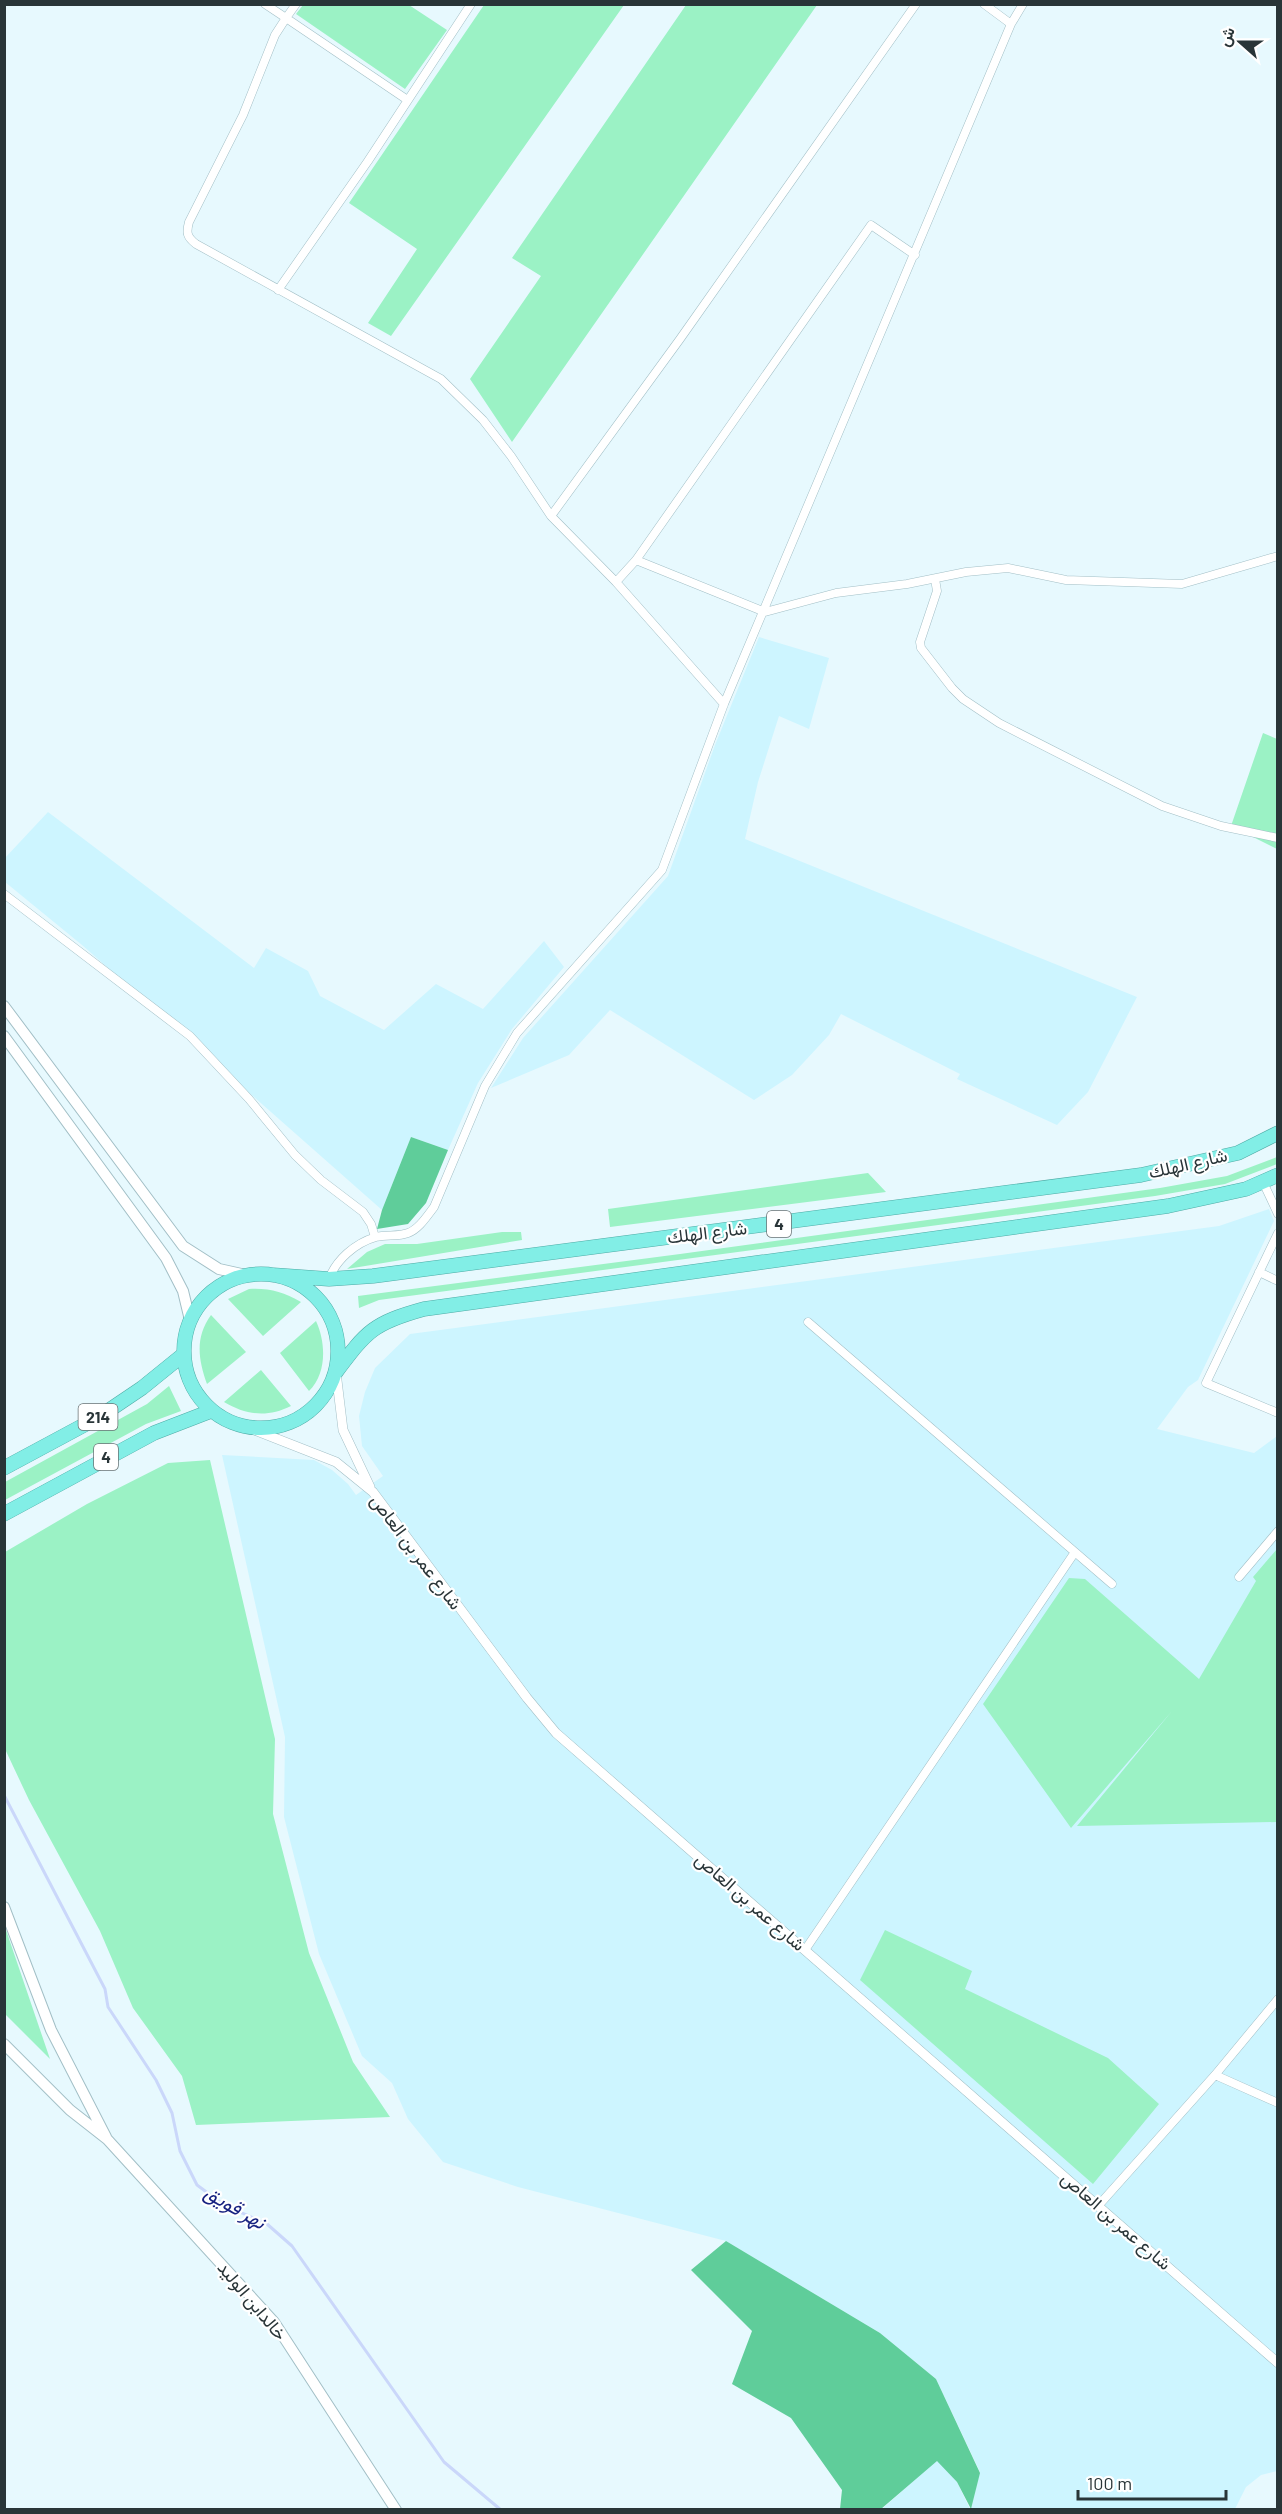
<svg xmlns="http://www.w3.org/2000/svg" width="1282" height="2514" viewBox="0 0 1282 2514" font-family="Barlow,Vazirmatn,sans-serif">
<rect width="100%" height="100%" fill="#e7f9fe"/>
<path fill="#cdf5ff" d="M759 637 829 658 809 729 779 716 758 782 745 839 1137 997 1088 1092 1057 1125 957 1079 960 1074 841 1014 829 1035 792 1075 754 1100 610 1010 569 1055 491 1088 523 1038 668 876 715 745Z
M48 812 254 968 266 948 308 971 320 996 384 1030 436 984 483 1009 544 941 564 967 512 1029 478 1083 448 1150 411 1137 382 1210 82 945 5 882 4 859Z
M1269 1209 1274 1221 1198 1380 1188 1387 1157 1429 1254 1453 1277 1436V2471L1261 2475 1246 2487 1235 2509H971L980 2472 936 2379 880 2333 726 2241 518 2187 443 2162 408 2119 392 2083 362 2056 319 1954 284 1817 285 1737 222 1455 314 1460 332 1470 348 1484 356 1495 383 1476 362 1446 359 1416 365 1392 375 1368 410 1334 1219 1226Z
M937 2460 957 2482 970 2509 881 2510Z"/>
<path fill="#9bf2c5" d="M303 5H409L447 30 405 89 296 14Z
M484 5H624L391 336 368 323 417 249 349 203Z
M686 5H817L512 442 470 379 541 276 512 258Z
M1263 733 1277 739V849L1231 826Z
M1277 1157V1164L1225 1184 1155 1196 379 1300 359 1308 358 1296 680 1254 1160 1188 1227 1176Z
M868 1173 886 1192 610 1227 608 1209Z
M502 1232H521L522 1240 347 1269 367 1252 385 1244H417Z
M249 1289C270 1288 283 1292 301 1302L263 1336 228 1299Z
M211 1315 246 1352 207 1384C198 1359 195 1337 211 1315Z
M316 1321C326 1343 327 1373 309 1391L280 1353Z
M261 1370 291 1406C267 1418 246 1415 224 1402Z
M169 1386 181 1411 146 1424 5 1500V1482L147 1404Z
M210 1460 275 1739 273 1814 309 1953 353 2062 390 2117 196 2125 182 2076 133 2008 100 1931 29 1800 5 1749V1552L87 1504 168 1463Z
M1277 1549V1822L1077 1826 1172 1711 1071 1828 983 1704 1069 1578 1085 1579 1199 1679 1256 1581 1253 1577Z
M5 1927 50 2059 5 2014Z
M885 1930 972 1971 965 1989 1108 2058 1159 2104 1093 2184 860 1980Z"/>
<path fill="#5fcd9a" d="M411 1137 448 1150 426 1203 408 1224 377 1229 382 1210Z
M726 2241 880 2333 936 2379 980 2473 971 2509 957 2482 937 2461 881 2509H840L842 2490 791 2418 732 2384 752 2331 691 2270Z"/>
<g fill="none" stroke-linecap="round" stroke-linejoin="round">
<path stroke="#cad7fa" stroke-width="3" d="M4 1795 105 1989 108 2007 156 2080 172 2113 180 2151 197 2185 224 2205 267 2224 292 2246 444 2462 501 2510
M672 2510H711"/>
<g stroke="#a2bfc6" stroke-width="9">
<path id="minor" d="M265 4 286 18 275 35 243 115 189 222C186 233 187 237 196 244L441 379 483 420 511 456 551 516 616 582 724 704
M296 4 286 18 406 99
M984 4 1011 24
M278 290 368 161 471 4
M551 516 680 339 916 4
M636 560 765 612 836 593 907 584 966 572 1008 568 1066 580 1182 584 1278 556
M935 579 937 591 920 642 921 648 952 688 963 699 999 723 1162 806 1221 826 1278 838
M616 582 636 560 871 225 915 255
M4 894 190 1036 249 1099 295 1155 321 1180 363 1212 371 1224 375 1237
M1263 1182 1278 1214
M1278 1233 1206 1383 1278 1413
M1259 1272 1278 1281
M329 1279C336 1260 355 1243 376 1237 386 1234 398 1237 408 1233 419 1229 427 1216 434 1207L485 1086 517 1033 662 870 724 704 1011 24 1023 4
M808 1322 1112 1584
M1239 1577 1278 1531
M805 1950 1075 1552
M1215 2075 1278 2103
M1098 2206 1215 2075 1278 1999"/>
</g>
<g stroke="#a2bfc6" stroke-width="10">
<path id="tertiary" d="M336 1372 343 1430 370 1487
M249 1428 336 1462 373 1492 527 1698 556 1733 1278 2363"/>
</g>
<g stroke="#a2bfc6" stroke-width="12">
<path id="secondary" d="M4 1006 183 1246 219 1269 246 1275
M4 1036 166 1258 183 1291 190 1320
M4 1907 51 2030 106 2137
M4 2044 70 2110 107 2139 274 2322 396 2510"/>
</g>
<g stroke="#4eaba5" stroke-width="15">
<path id="trunk" d="M184 1351a77 77 0 1 1 154 0a77 77 0 1 1-154 0Z
M273 1275 329 1279 373 1276 1141 1175 1238 1153 1278 1133
M336 1372C367 1331 373 1323 424 1309L1168 1206 1246 1189 1278 1175
M4 1468 99 1417 142 1388 184 1354
M4 1514 154 1433 211 1411"/>
</g>
<use href="#minor" stroke="#fff" stroke-width="8"/>
<use href="#tertiary" stroke="#fff" stroke-width="9"/>
<use href="#secondary" stroke="#fff" stroke-width="10"/>
<use href="#trunk" stroke="#82eee6" stroke-width="14"/>
</g>
<g text-anchor="middle" stroke-width="4.5" stroke-linejoin="round" paint-order="stroke">
<g fill="#fff" stroke="#697274" stroke-width="1.5">
<rect x="767" y="1211" width="24" height="26" rx="4.5"/>
<rect x="78.5" y="1404" width="39" height="26" rx="4.5"/>
<rect x="94" y="1444" width="24" height="26" rx="4.5"/>
</g>
<g font-size="16" font-weight="bold" fill="#293538">
<text x="779" y="1230">4</text>
<text x="98" y="1423">214</text>
<text x="106" y="1463">4</text>
</g>
<g font-size="18" fill="#293538" stroke="#fff">
<text transform="translate(1188 1164) rotate(-13)" y="6">شارع الهلك</text>
<text transform="translate(707 1233) rotate(-7)" y="6">شارع الهلك</text>
<text transform="translate(416 1552) rotate(53)" y="6">شارع عمر بن العاص</text>
<text transform="translate(750 1902) rotate(41)" y="6">شارع عمر بن العاص</text>
<text transform="translate(1116 2221) rotate(41)" y="6">شارع عمر بن العاص</text>
<text transform="translate(252 2301) rotate(50)" y="6">خالدابن الوليد</text>
</g>
<g font-size="20" font-style="italic" fill="#182281" stroke="#fff">
<text transform="translate(235 2207) rotate(30)" y="7">نهر قويق</text>
</g>
</g>
<rect width="1282" height="2514" fill="none" stroke="#293538" stroke-width="12"/>
<g transform="translate(1240 42) rotate(291)" stroke="#ffffff" stroke-width="4.5" paint-order="stroke">
<path d="M0-4.5L10 22L0 15L-10 22Z" fill="#293538"/>
<text y="-9" font-size="16" font-weight="bold" text-anchor="middle" fill="#293538">ش</text>
</g>
<path d="M1078 2490v9h148v-9" fill="none" stroke="#293538" stroke-width="3"/>
<text x="1087" y="2490" font-size="18" fill="#293538" stroke="#ffffff" stroke-width="4.5" paint-order="stroke">100 m</text>
</svg>
